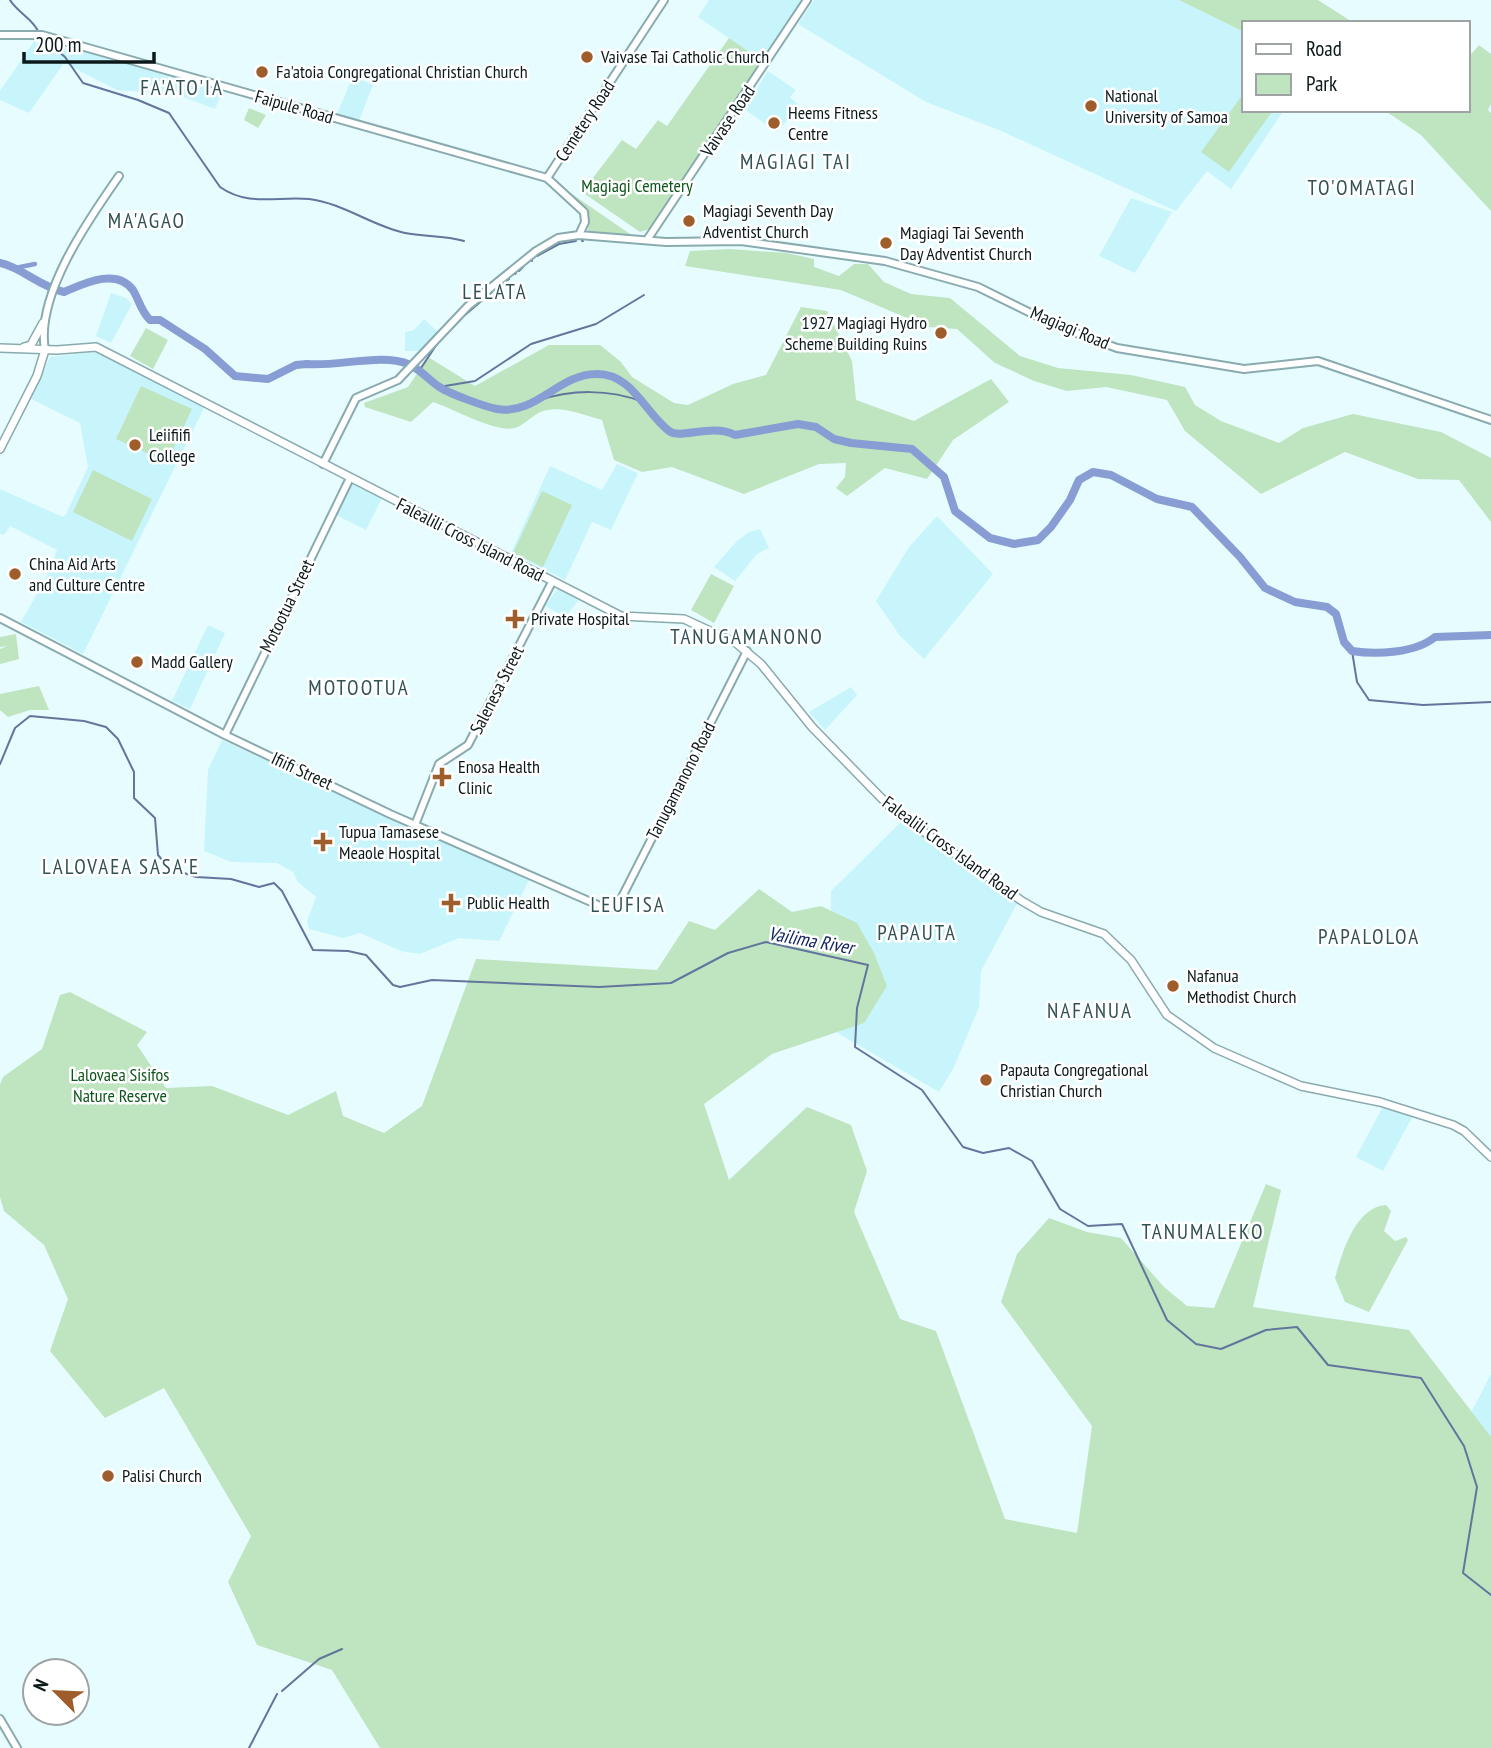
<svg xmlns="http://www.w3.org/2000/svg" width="1491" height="1748" viewBox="0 0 1491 1748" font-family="'PT Sans Narrow',sans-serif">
<rect width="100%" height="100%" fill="#e7fcff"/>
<path fill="#c8f5fb" d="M709 0H803L764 62 698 17Z
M814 0H1179L1244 32V110H1284L1231 189 1207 171 1176 211 999 130 926 102 798 24Z
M37 37 71 47 223 90 215 109 175 94 117 90 64 63 29 113 0 100V91Z
M768 71 796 90 790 97 800 106 777 132 744 109Z
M353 76 373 85 359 121 337 114Z
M1131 198 1172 212 1135 273 1099 256Z
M111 293 126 298 132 304 111 343 96 336Z
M424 319 439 333 421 351H405V332L414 330Z
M92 352 104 354 205 406 83 654 21 622 45 580 57 550 10 526 4 535 0 534V489L63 517 66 514 88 467 80 423 31 399 50 357Z
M617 464 638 473 611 530 592 522 565 580 511 553 550 466 602 490Z
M351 482 382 498 366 530 334 514Z
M937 516 993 574 924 659 900 636 876 601 909 547Z
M760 529 769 548 757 554 735 581 714 567 736 542 749 532Z
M559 587 580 598 566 617 545 606Z
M208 625 225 633 190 709 172 701Z
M851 687 857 695 825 730 809 712Z
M222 740 420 833 530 878 499 941 459 938 420 954 401 951 360 933 343 938 309 929 307 921 316 897 298 882 293 872 277 863 231 862 204 851 208 770Z
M902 821 1018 902 981 971 979 1007 954 1067 939 1092 829 1028 831 891Z
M1387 1106 1414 1114 1383 1171 1356 1157 1382 1108Z
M1491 1374V1464L1464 1426Z"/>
<path fill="#bfe4c0" d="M1179 0H1318L1354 23H1244V32Z
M729 38 764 62 653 228 640 232 582 192 622 140 636 149 658 120 667 126Z
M1479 45 1491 54V104L1488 110 1491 113V211L1421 135 1384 110H1468V58Z
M1243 94 1244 110 1271 113 1229 172 1201 152Z
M249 108 266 115 258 128 244 120Z
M553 181 633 236V237L588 231C590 203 573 197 553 181Z
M730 249 787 253 814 259V267L839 276 854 264H868L884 282 911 294 950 298 1020 356 1058 368 1131 375 1185 387 1195 405 1221 421 1279 443 1303 428 1353 414 1441 432 1491 458V522L1459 480 1418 479 1345 452 1261 494 1185 431 1167 400 1106 387 1067 391 1034 381 995 363 957 329 928 327 841 290 685 266 690 251Z
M801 307 827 311 852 361 856 400 914 421 991 379 1009 402 953 440 927 479 885 468 847 496 836 488 845 477 846 463 819 464 744 494 672 467 642 472 614 460 602 420C584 415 562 405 543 411 533 414 525 425 515 428 496 433 454 409 433 402L411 422 365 407 364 403 408 387 428 357 475 386 549 345H600L621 362 632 377 674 403 688 405 733 384 766 375Z
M146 328 168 340 153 369 130 356Z
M141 386 192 409 167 462 116 439Z
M93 470 152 499 132 541 73 512Z
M542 491 572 505 543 567 513 553Z
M711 574 734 586 714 623 691 610Z
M16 634 19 659 0 664V649L7 646 0 647V637Z
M39 686 49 710H30L8 717 0 710V694Z
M759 889 792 912 821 906 857 923 874 953 887 986 864 1023 772 1054 704 1104 729 1180 807 1107 851 1125 867 1171 854 1212 900 1319 936 1331 1005 1519 1077 1533 1092 1426 1001 1302 1017 1254 1049 1218 1087 1232 1121 1238 1164 1287 1187 1306 1214 1308 1266 1184 1281 1190 1253 1307 1409 1330 1491 1437V1748H380L332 1670 257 1645 228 1582 251 1536 164 1388 105 1418 50 1351 68 1299 44 1245 4 1211 0 1197V1085L3 1077 42 1049 60 995 70 992 147 1032 137 1045 166 1088 212 1086 288 1115 336 1091 343 1116 384 1133 422 1106 476 959 657 970 689 921 715 930Z
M1386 1205 1391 1211 1384 1231 1395 1241 1406 1237 1408 1240 1369 1312 1345 1302 1335 1278C1342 1253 1355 1207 1386 1205Z"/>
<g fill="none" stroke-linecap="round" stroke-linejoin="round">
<path stroke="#62759c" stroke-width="2" d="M10 0C18 13 32 18 38 31
M41 37 65 57 83 83 138 100 169 113 220 187C248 207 278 196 309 199 343 203 372 226 405 233 425 237 444 235 464 241
M582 241H583
M537 256 559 244 576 241
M532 261V260
M519 271 523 267
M515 274 516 273
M495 290 509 279
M465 315 492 292
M450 330 462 318
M419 371 439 341
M439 387 475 381 531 344 596 324 644 295
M537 401C571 389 610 389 643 402
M1352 651 1357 682 1369 700 1423 705 1491 702
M0 764 15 728 30 716 84 721 106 727 118 739 134 772V798L155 818 158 855 169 868 196 877 231 879 259 887 274 883 282 891 313 950 348 951 366 955 393 985 400 987 432 980 599 987 671 983 728 953 766 942 868 965 857 1008 855 1047 922 1090 963 1147 983 1153 1009 1148 1032 1161 1060 1209 1088 1226 1122 1224 1167 1320 1196 1344 1221 1349 1266 1330 1297 1327 1328 1365 1421 1378 1464 1446 1477 1487 1463 1573 1491 1595
M282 1691 319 1659 342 1649
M249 1748 277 1694"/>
<path stroke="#879dd3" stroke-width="4.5" d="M15 268 35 264"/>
<path stroke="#879dd3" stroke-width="8" d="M0 263C23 268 38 286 64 292 83 284 116 267 133 290 139 300 141 311 150 320H160L205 349 235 376 268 379 296 365 307 364C336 367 383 353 408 364 420 369 428 379 438 386 447 393 486 407 497 409 535 416 559 374 596 374 632 373 645 413 669 431 681 440 711 423 735 435L798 424 816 427 834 439 851 443 912 449 944 477 955 511 990 538 1014 544 1038 540 1051 527 1070 500 1079 480 1093 472 1111 475 1157 499 1192 507 1240 557 1265 588 1295 602 1327 607 1336 614 1344 642 1352 651C1376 655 1416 653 1435 637L1491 635"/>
<g stroke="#89abaf" stroke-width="10">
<path id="secondary" d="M0 35H42L547 178
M579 235 585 222 584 212 547 178 664 0
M647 240 807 0
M45 350C35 295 89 219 119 176
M323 464 356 398 398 380 468 306 536 251 558 238 579 235 666 242 741 241 885 261 978 287 1057 326 1117 348 1244 369 1318 361 1491 420
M0 618 225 735 390 814 607 909 616 905 622 897 747 651
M225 735 350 478
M415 825 439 764 468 745 552 582
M0 1719 17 1748"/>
</g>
<g stroke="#89abaf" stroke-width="10">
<path id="primary" d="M24 347 31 345 43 323
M0 348 57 350 96 347 621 616 684 619 736 643 761 664 812 727 893 810 1022 901 1041 912 1104 934 1131 960 1167 1015 1214 1048 1301 1086 1380 1102 1453 1125 1464 1131 1491 1157
M0 449 37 376 45 350"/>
</g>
<use href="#secondary" stroke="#fff" stroke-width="6"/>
<use href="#primary" stroke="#fff" stroke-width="7"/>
</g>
<g fill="#9f5d2b" stroke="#fff" stroke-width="2.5">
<circle cx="587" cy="57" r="7"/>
<circle cx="262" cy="72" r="7"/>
<circle cx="1091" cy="106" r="7"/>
<circle cx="774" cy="123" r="7"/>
<circle cx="689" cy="221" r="7"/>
<circle cx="886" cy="243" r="7"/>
<circle cx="941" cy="333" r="7"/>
<circle cx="135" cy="445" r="7"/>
<circle cx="15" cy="574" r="7"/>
<path d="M511.5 608.5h7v7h7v7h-7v7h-7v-7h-7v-7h7z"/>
<circle cx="137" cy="662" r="7"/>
<path d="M438.5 766.5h7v7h7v7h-7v7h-7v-7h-7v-7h7z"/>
<path d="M319.5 831.5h7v7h7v7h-7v7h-7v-7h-7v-7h7z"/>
<path d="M447.5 892.5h7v7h7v7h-7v7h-7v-7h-7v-7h7z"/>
<circle cx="1173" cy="986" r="7"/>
<circle cx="986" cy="1080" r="7"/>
<circle cx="108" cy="1476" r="7"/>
</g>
<g text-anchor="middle" stroke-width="5" stroke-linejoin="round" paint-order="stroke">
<g font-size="18" fill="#0c191b" stroke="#fff" text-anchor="start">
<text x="601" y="63">Vaivase Tai Catholic Church</text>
<text x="276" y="78">Fa'atoia Congregational Christian Church</text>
<text x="1105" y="102">National<tspan x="1105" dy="21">University of Samoa</tspan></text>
<text x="788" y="119">Heems Fitness<tspan x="788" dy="21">Centre</tspan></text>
<text x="703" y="217">Magiagi Seventh Day<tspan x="703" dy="21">Adventist Church</tspan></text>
<text x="900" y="239">Magiagi Tai Seventh<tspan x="900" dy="21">Day Adventist Church</tspan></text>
<text x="927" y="329" text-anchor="end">1927 Magiagi Hydro<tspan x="927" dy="21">Scheme Building Ruins</tspan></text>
<text x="149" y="441">Leiifiifi<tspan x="149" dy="21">College</tspan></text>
<text x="29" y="570">China Aid Arts<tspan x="29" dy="21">and Culture Centre</tspan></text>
<text x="531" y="625">Private Hospital</text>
<text x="151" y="668">Madd Gallery</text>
<text x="458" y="773">Enosa Health<tspan x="458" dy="21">Clinic</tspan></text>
<text x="339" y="838">Tupua Tamasese<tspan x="339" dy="21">Meaole Hospital</tspan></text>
<text x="467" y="909">Public Health</text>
<text x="1187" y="982">Nafanua<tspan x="1187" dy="21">Methodist Church</tspan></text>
<text x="1000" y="1076">Papauta Congregational<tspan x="1000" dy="21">Christian Church</tspan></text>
<text x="122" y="1482">Palisi Church</text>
</g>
<g font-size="18" fill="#0c191b" stroke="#fff">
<text transform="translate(294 107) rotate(16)" y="6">Faipule Road</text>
<text transform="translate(585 121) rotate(-57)" y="6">Cemetery Road</text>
<text transform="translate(728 121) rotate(-56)" y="6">Vaivase Road</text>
<text transform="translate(1070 328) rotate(23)" y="6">Magiagi Road</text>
<text transform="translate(470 540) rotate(27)" y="6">Falealili Cross Island Road</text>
<text transform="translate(287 606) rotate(-64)" y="6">Motootua Street</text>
<text transform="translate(497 690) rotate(-63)" y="6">Salenesa Street</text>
<text transform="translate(302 771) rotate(25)" y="6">Ifiifi Street</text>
<text transform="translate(681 781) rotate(-63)" y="6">Tanugamanono Road</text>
<text transform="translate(950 848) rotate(36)" y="6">Falealili Cross Island Road</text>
</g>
<g font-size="18" fill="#0d561b" stroke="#fff">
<text x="637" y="192">Magiagi Cemetery</text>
<text x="120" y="1081">Lalovaea Sisifos<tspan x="120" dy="21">Nature Reserve</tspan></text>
</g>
<g font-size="19" font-style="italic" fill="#122463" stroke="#fff">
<text transform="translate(811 940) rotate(10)" y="7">Vailima River</text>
</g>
<g font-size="21" letter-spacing="2" fill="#325155" stroke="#fff">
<text x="182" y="95">FA'ATO'IA</text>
<text x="796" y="169">MAGIAGI TAI</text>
<text x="1362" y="195">TO'OMATAGI</text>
<text x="147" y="228">MA'AGAO</text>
<text x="495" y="299">LELATA</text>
<text x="747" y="644">TANUGAMANONO</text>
<text x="359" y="695">MOTOOTUA</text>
<text x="121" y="874">LALOVAEA SASA'E</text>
<text x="628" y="912">LEUFISA</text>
<text x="917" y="940">PAPAUTA</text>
<text x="1369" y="944">PAPALOLOA</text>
<text x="1090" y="1018">NAFANUA</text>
<text x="1203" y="1239">TANUMALEKO</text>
</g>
</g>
<rect x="1242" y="21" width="228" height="91" fill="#ffffff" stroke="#9ea3a4" stroke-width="2"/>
<rect x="1256" y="44" width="35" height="10" fill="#ffffff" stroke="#9ea3a4" stroke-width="2"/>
<text x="1306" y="56" font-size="21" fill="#0c191b">Road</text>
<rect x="1256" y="74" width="35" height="21" fill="#bfe4c0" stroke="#9ea3a4" stroke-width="2"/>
<text x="1306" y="91" font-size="21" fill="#0c191b">Park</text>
<g transform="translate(56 1692) rotate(294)"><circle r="33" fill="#ffffff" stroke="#9ea3a4" stroke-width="2"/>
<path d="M0-5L12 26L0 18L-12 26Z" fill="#9f5d2b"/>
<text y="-10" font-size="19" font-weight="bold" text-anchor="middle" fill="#0c191b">N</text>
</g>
<path d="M24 52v10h130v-10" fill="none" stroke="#0c191b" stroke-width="3.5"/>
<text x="35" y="52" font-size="21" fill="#0c191b" stroke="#ffffff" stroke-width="5" paint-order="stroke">200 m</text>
</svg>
